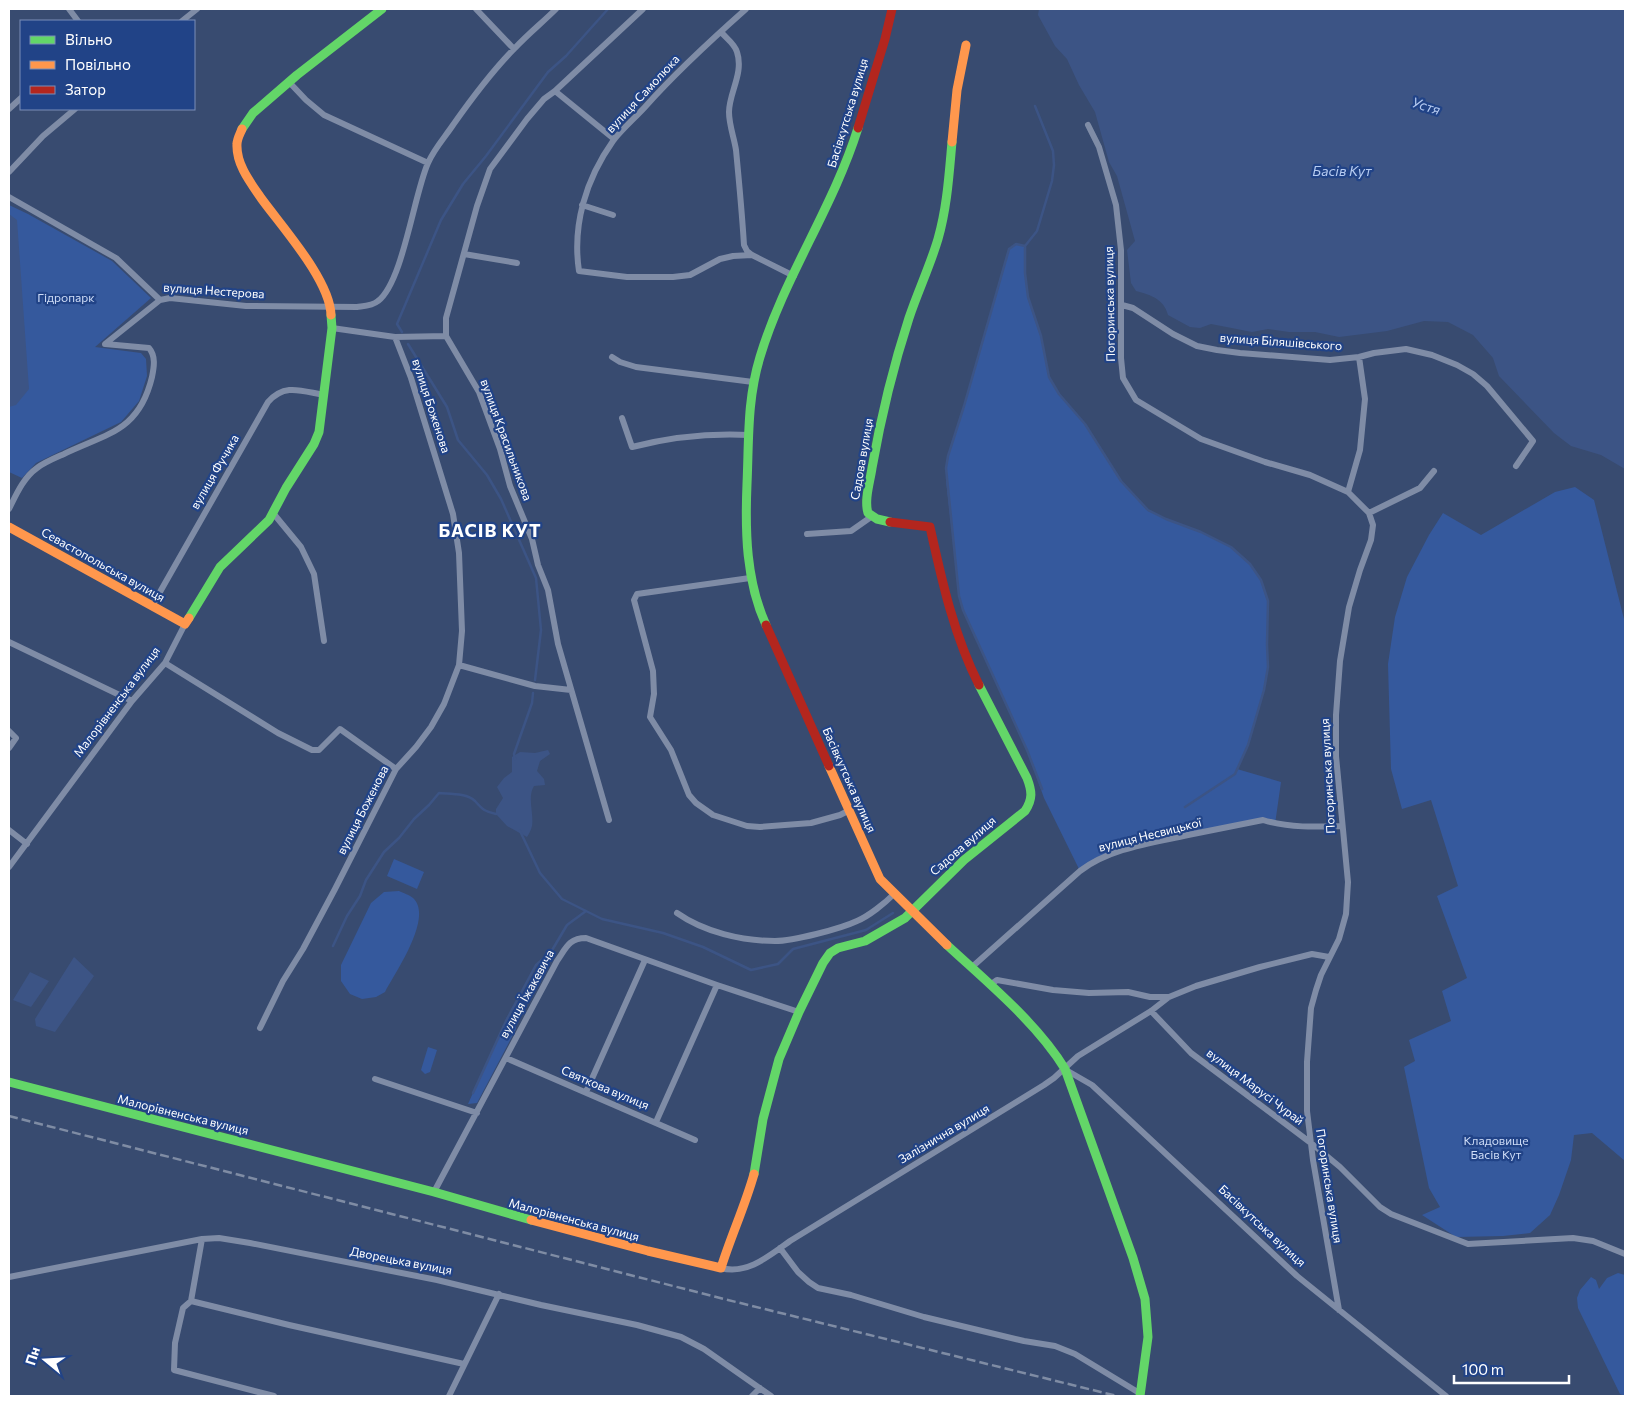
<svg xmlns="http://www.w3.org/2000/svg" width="1634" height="1405" viewBox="0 0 1634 1405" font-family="Commissioner,sans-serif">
<rect width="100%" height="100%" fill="#384b70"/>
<path fill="#35599d" d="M9 205 28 214 112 261 151 298 95 347 141 353 146 359 147 376 139 401 121 422 36 463 22 478 9 472Z
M1016 244 1025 246V273L1028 297 1041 336 1049 377 1059 394 1085 424 1121 481 1148 511 1166 519 1201 532 1231 547 1250 564 1261 580 1268 601 1267 645 1268 667 1264 690 1248 745 1237 769 1281 782 1275 824 1263 820 1112 853 1080 871 1044 798 1027 750 963 610 959 596 946 480C945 454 957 431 964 407 980 354 994 301 1009 249Z
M1575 487 1594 500 1625 623V1161L1592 1133 1574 1135 1571 1160 1559 1195 1550 1215 1530 1233 1503 1236 1456 1237 1422 1215 1440 1207 1429 1188 1404 1067 1415 1061 1409 1040 1451 1021 1442 991 1467 978 1437 896 1458 886 1431 800 1402 809 1391 769 1388 664 1395 617 1407 577 1429 535 1443 513 1481 535 1555 492Z
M394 859 424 872 417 889 387 876Z
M399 891C403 893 410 895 413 898 434 917 395 973 385 992L376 997 362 999 350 994 341 981V965L371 903 384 892Z
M507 1017C514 1020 516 1022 516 1029L477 1103 468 1104Z
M428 1047 437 1050 430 1072 425 1074 421 1070Z
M1618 1273 1625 1275V1396L1620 1394 1578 1308 1577 1298 1580 1290 1591 1277 1596 1280 1599 1289 1607 1278Z"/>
<path fill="#3c5485" d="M1039 9H1625V469L1601 455 1571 446 1554 433 1499 376 1493 358 1473 335 1448 322 1424 321 1387 331 1339 337 1315 332H1289L1268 329 1252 332 1211 324 1200 328 1190 327 1168 315C1164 299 1151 295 1136 291L1131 283 1127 250 1135 241 1117 176 1109 162 1095 112 1079 85 1067 59 1055 46 1038 15Z
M9 214 17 220 29 389 16 405 9 407Z
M548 750 550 754 540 761 537 771 544 779 545 785 534 786C527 797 534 813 532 826 531 830 529 834 527 837L507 826 496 814V809L503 798 497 787 504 778 512 772V757L520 752 535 753Z
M74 957 94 976 55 1032 36 1026 35 1019Z
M30 972 49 981 31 1007 13 1000Z"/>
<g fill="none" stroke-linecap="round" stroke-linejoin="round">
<path stroke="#3c5485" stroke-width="2.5" d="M1035 106 1053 151 1054 165 1052 181 1037 231 1025 246V273L1028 297 1041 336 1049 377 1059 394 1085 424 1121 481 1148 510 1166 519 1201 532 1231 547 1250 564 1261 580 1268 601 1267 645 1268 667 1264 690 1248 745 1235 774 1185 807
M1025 246 1016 244 1009 249 964 406 948 456 946 468 959 596 963 610 1027 750 1042 789
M402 332 397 324 441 220 463 184 486 156 548 72 566 56 608 9
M408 344 447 407 458 440 487 475 501 499 536 578 541 630 535 680
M515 759 514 754 532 703 533 693
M520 831 540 873 562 899 602 919 663 933 703 947 751 970 778 964 793 949 866 930 893 913
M333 946 347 916 360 896 366 880 384 852 399 838 414 819 429 805 439 793C450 794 467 793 475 801 483 810 484 811 496 814
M473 1093 506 1021 536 965 551 952 567 925 586 911"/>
<path stroke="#7f8ca6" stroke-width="6" d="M69 9 78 21
M476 9 514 49
M746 9C711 40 676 72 645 107 635 118 621 130 613 141 586 179 572 225 579 271L627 277H673L690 275 720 259 733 256 752 255
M182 21 197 9
M721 32C726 38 735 44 737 52 744 73 729 93 729 112 729 125 734 137 736 150 739 181 742 213 744 245L747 251 752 255 794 276
M289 82 306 100 324 115 428 163
M555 91 614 139
M9 109 21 98
M1088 125 1099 147 1116 205 1121 250V358L1123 378 1136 400 1201 439 1265 462 1310 475 1348 492 1369 513 1373 525 1371 540 1360 570 1349 607 1340 661 1336 715V756L1348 882 1346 914 1339 939 1321 975 1316 990 1311 1008 1307 1062V1111L1313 1160 1339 1310
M9 172 43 136 75 109
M9 197 116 258 160 300 170 298 246 306 357 307C364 306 372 306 378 301 403 282 414 194 428 163 434 149 445 137 453 125 472 98 492 71 515 48 528 34 543 22 556 9
M582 205 613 215
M464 254 517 263
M1122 305 1133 308 1173 334 1197 346 1217 350 1240 353 1330 360 1359 357 1374 353 1406 349 1432 355 1457 365 1473 374 1487 386 1533 441 1516 466
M332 328 395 337 446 336
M612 357 620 362 636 367 753 382
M622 418 632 447C671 437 709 433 749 435
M1348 492 1360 450 1365 399 1359 357
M9 509C16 495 23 478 37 468 45 462 55 458 64 454 108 433 139 431 152 377 154 367 156 356 149 348L105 344 160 300
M273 513 301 547 314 574 324 641
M1369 513 1420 488 1434 471
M807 534 851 531 871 517
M750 578 637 594 634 600 653 671 654 694 650 717 671 750 689 795 696 803 713 815 747 826 760 827 811 823 840 815 848 811
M152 606 268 402C285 383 301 391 324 395
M9 642 132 701
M165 663 278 733 312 750H319L340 729 396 769
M459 665 535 686 571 690
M9 731 16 738 9 748
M609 820 558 644 548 590 538 565 532 539 510 486 500 449 479 392 446 336V318L477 206 490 169 527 119 544 99 555 91 643 9
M9 830 27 844
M9 867 132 701 165 663 185 624
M677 913C704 932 742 941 775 941 793 941 840 929 857 921 869 916 885 903 894 894
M972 967 1080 871C1110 848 1152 843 1188 835 1213 830 1238 825 1263 820 1289 828 1316 827 1342 826
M990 985 997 980 1053 990 1089 993 1128 992 1150 997H1169
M1151 1011 1191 1053 1311 1143 1340 1167 1380 1207 1391 1214 1468 1244 1573 1238 1593 1241 1625 1254
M260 1028 283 981 303 949 335 889 396 769 416 747 431 727 444 704 459 665 462 631 459 553 453 514 411 378 395 337
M506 1058 695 1140
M1066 1070 1092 1085 1297 1276 1446 1396
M375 1079 477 1113
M586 1092 645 960
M656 1122 717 985
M434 1192 557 961C566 948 569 938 586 938L717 985 799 1012
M202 1239 191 1301 183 1308 175 1343 174 1370 274 1396
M780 1248 798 1272 809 1282 818 1288 851 1295 924 1317 1024 1341 1055 1346 1075 1354 1141 1394
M721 1268C747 1275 769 1256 790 1241L1044 1085 1054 1078 1078 1056 1151 1011 1169 997 1196 986 1260 967 1312 954 1329 957
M9 1277 202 1239 219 1238 250 1243 437 1280 541 1305 637 1325 681 1337 704 1349 771 1396
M191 1301 289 1325 464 1364
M449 1396 499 1294
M752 1396 760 1388"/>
<path stroke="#63d668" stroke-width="9" d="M242 129 253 113 297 75 382 9
M890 522 877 519 868 513C864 500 870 482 872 468 881 417 893 367 909 318 918 291 930 266 938 239 947 208 949 175 952 142
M189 618 220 567 269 520 286 488 314 444 319 432 332 328 331 315
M766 625C746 581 745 531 747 484 749 439 747 400 760 357 784 277 833 208 858 128
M947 945C987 982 1037 1023 1065 1069L1133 1258 1145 1299 1148 1337 1140 1396
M9 1082 434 1192 531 1220
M754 1174 763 1119 779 1059 799 1012 823 963 830 953 838 948 865 941 905 918 964 860 1025 811C1033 799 1032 791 1027 778L979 685"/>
<path stroke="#ff974d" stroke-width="9" d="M242 129C240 134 237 139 237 144 236 164 250 182 261 198 282 227 330 280 331 315
M952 142 957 90 966 45
M9 527 185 624 189 618
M829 766 880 879 947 945
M531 1220 648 1251 721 1268C731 1236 745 1206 754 1174"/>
<path stroke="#b3261e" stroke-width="9" d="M858 128 885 39 892 9
M890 522 930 527C942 581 954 636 979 685
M766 625 829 766"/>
<path stroke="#7f8ca4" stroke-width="2.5" stroke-dasharray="9 4" stroke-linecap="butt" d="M9 1116 724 1299 1117 1396"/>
</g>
<g text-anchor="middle" stroke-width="4.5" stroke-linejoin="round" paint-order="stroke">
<g font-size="12" fill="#fff" stroke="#214387">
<text transform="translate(643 94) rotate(-47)" y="4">вулиця Самолюка</text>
<text transform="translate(848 113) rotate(-73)" y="4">Басівкутська вулиця</text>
<text transform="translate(214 291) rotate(4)" y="4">вулиця Нестерова</text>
<text transform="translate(1110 304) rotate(-91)" y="4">Погоринська вулиця</text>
<text transform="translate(1281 342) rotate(4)" y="4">вулиця Біляшівського</text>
<text transform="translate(431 406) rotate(72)" y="4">вулиця Боженова</text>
<text transform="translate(506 440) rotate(70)" y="4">вулиця Красильникова</text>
<text transform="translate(862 459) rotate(-80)" y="4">Садова вулиця</text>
<text transform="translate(215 472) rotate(-60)" y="4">вулиця Фучика</text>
<text transform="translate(103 565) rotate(29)" y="4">Севастопольська вулиця</text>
<text transform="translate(117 702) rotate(-53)" y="4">Малорівненська вулиця</text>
<text transform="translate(1328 776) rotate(-93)" y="4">Погоринська вулиця</text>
<text transform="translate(849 780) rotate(66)" y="4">Басівкутська вулиця</text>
<text transform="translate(363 810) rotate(-63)" y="4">вулиця Боженова</text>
<text transform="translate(1150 835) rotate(-14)" y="4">вулиця Несвицької</text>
<text transform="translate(963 846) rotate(-41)" y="4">Садова вулиця</text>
<text transform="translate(527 994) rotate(-61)" y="4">вулиця Їжакевича</text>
<text transform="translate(1255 1087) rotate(37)" y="4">вулиця Марусі Чурай</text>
<text transform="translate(605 1088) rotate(23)" y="4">Святкова вулиця</text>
<text transform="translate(183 1115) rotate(14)" y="4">Малорівненська вулиця</text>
<text transform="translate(944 1134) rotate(-31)" y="4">Залізнична вулиця</text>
<text transform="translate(1329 1186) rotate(81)" y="4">Погоринська вулиця</text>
<text transform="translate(574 1220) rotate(15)" y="4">Малорівненська вулиця</text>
<text transform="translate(1262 1226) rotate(43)" y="4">Басівкутська вулиця</text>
<text transform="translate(401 1261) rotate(11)" y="4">Дворецька вулиця</text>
</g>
<g font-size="12" fill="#cfddf7" stroke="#214387">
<text x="66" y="302">Гідропарк</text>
<text x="1496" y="1145">Кладовище<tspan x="1496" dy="14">Басів Кут</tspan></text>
</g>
<g font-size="14" font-style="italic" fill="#b6cbf1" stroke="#214387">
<text transform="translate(1426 106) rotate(17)" y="5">Устя</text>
<text x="1342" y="176">Басів Кут</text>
</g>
<g font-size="18" font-weight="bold" letter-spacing="1" fill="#fff" stroke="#214387">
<text x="490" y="537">БАСІВ КУТ</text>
</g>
</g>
<rect width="1634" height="1405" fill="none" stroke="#ffffff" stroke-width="20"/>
<rect x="20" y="20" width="175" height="90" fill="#214387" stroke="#7a8eb7"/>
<rect x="30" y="36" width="25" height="8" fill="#63d668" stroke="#7a8eb7"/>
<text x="65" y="45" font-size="15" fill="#ffffff">Вільно</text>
<rect x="30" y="61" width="25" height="8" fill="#ff974d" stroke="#7a8eb7"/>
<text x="65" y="70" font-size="15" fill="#ffffff">Повільно</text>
<rect x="30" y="86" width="25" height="8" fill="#b3261e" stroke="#7a8eb7"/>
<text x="65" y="95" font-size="15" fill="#ffffff">Затор</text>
<g transform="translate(45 1360) rotate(288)" stroke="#214387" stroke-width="4" paint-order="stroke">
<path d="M0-4L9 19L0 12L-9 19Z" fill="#ffffff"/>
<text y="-8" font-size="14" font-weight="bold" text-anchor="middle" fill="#ffffff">Пн</text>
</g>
<path d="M1454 1375v8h115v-8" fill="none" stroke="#ffffff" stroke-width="2.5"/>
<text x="1462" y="1375" font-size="15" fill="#ffffff" stroke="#214387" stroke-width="4" paint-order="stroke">100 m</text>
</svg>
